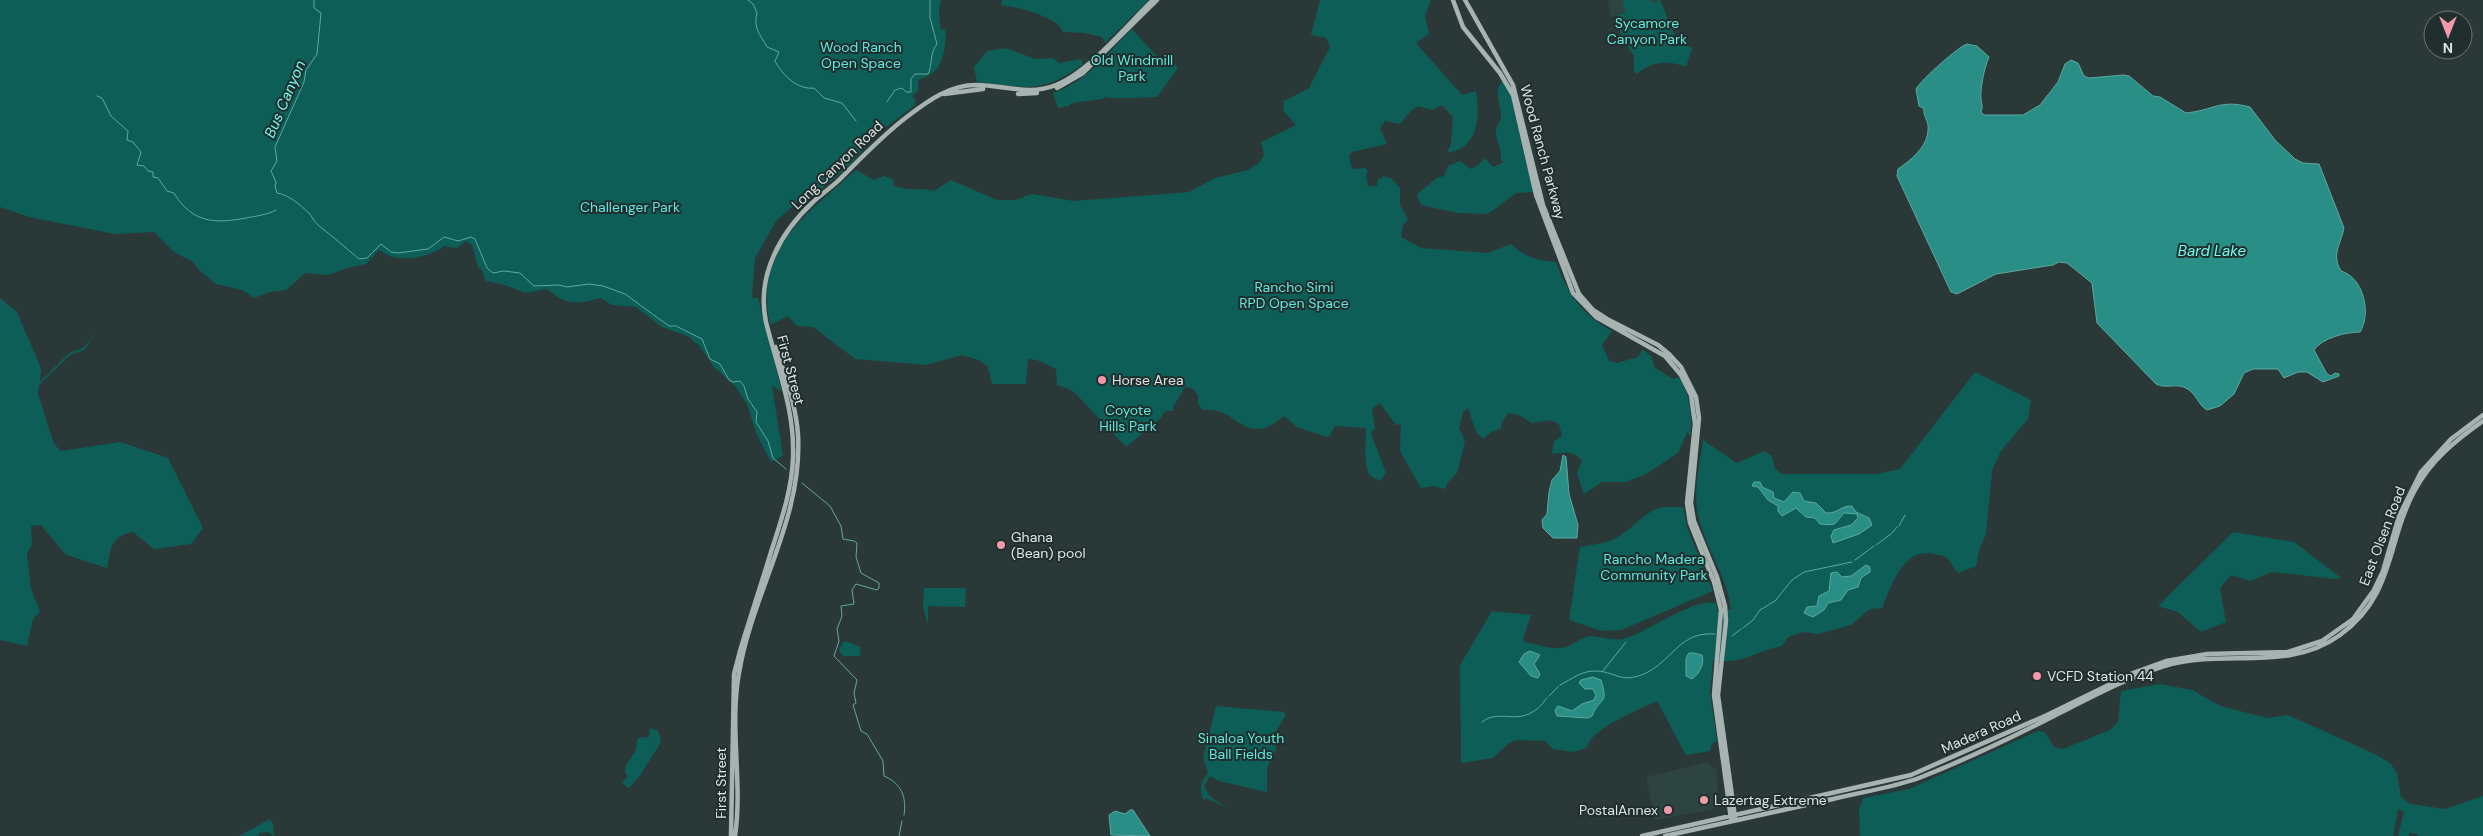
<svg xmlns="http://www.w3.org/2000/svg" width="2483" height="836" viewBox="0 0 2483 836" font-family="'DM Sans',sans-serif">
<rect width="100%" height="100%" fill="#2a3937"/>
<path fill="#2e4441" d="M1608 0H1660L1611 17Z
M1707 762 1717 770 1718 805 1714 809 1655 820 1646 777Z"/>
<path fill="#0e5e58" d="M0 0H941C938 11 939 19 941 30L945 29 946 34C944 58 942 73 918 80V91L912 96 915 99V105L873 137H870L866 141 867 146 847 168 816 194 813 189 776 221 755 258 752 298H758L782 392 772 385 783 456 771 462 756 433 747 404 735 386 714 367 699 345 694 342 690 337 662 327 636 307 612 305 600 298C575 305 566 305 547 289L525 293 505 285 486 281 481 269 478 267 472 245 466 241 457 248 444 246C432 256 409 261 393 257 388 256 383 252 379 250L366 264 347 268 329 275 305 273 286 290 270 292 254 298 242 290 216 284 199 270 193 262 174 252 154 232 115 234 29 217 0 207Z
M1002 0H1149L1105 43 1102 37 1084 33 1063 32C1058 16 1017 7 1001 5Z
M1320 0H1431L1425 16 1429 34 1416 43 1462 95 1476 91C1480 117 1479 148 1447 153L1451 144 1453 117 1442 105 1432 110 1418 106 1411 111 1400 124 1385 121 1380 128 1387 144 1352 152 1349 155 1352 169 1365 168 1368 171 1366 175 1368 186H1377L1378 180 1384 176 1392 179 1400 188V205L1408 220 1403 225 1401 237 1421 248 1488 253 1511 244C1526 258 1537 260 1556 262 1567 293 1582 315 1612 331L1602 345 1609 361 1617 363 1638 357 1642 349 1651 356 1655 368 1673 379 1679 377C1690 395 1693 415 1690 436L1687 432 1678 453 1646 474 1626 482H1602L1584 494 1577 473 1582 461C1573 450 1566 452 1552 454L1554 441 1562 436 1559 424 1550 420 1532 423 1519 415 1508 413 1501 424V429L1491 432 1483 439 1476 432 1468 408 1463 412 1459 428 1465 442 1457 473 1448 482 1445 489 1433 486 1421 488 1400 451 1401 424 1396 425 1380 403 1372 409 1375 430H1373L1371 434 1386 473 1380 481 1369 475C1363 459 1366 444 1366 428L1335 426 1330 436 1326 437 1297 427 1284 416C1277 421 1268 429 1259 429 1237 430 1231 407 1203 410L1198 404V395L1192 388 1185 387 1173 407V411H1165L1160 419 1126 447 1076 394 1069 389 1057 385 1056 369 1037 360 1028 359 1026 384H992L988 367 981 361 962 355 926 365 855 359 813 327 797 326 788 316 770 325C753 249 807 214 856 170L874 180 884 176 893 179V185C906 192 920 187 934 191L951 180 997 200H1015L1032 194 1073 201 1189 192 1215 178 1248 170 1259 163 1264 155 1261 142 1296 125 1283 110 1284 101 1309 88 1330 47 1326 38 1311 35Z
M1622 0H1651L1652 3 1660 0C1671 22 1668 36 1692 48L1686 67C1669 60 1651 61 1637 74L1634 71V56L1621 36 1617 15 1625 13Z
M1132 29C1136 34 1162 62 1164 63 1168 64 1169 63 1172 61L1178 68 1157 97C1142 97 1118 100 1105 97L1102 99 1072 103 1069 106 1058 108 1053 93C1087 82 1107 53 1132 29Z
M1006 48 1035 59 1053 58 1059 63 1081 59 1083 64C1042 95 1024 87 977 82L974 67 987 51Z
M1503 81 1511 96 1533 192 1516 193 1488 214 1458 213 1421 205 1417 194 1437 178 1444 176 1448 166 1460 161 1470 169 1477 166 1485 158 1493 167 1504 162 1501 160C1502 149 1495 139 1496 129 1497 125 1500 122 1501 118 1502 106 1492 90 1503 81Z
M0 298 17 312 41 368 40 382 69 353 83 348 95 334 84 350 70 355 39 385 38 394 54 444 61 451 120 442 168 458 203 528 191 544 154 549 133 532C110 536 111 549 107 568L66 555 41 525 31 526 32 545 27 553 31 589 40 612 33 619 27 646 0 640Z
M1975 372 2031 400 2028 419 2001 451 1992 470 1986 534 1979 551 1976 566 1958 573C1954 569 1950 560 1946 557 1943 555 1937 555 1934 554 1904 546 1891 586 1882 608L1870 609 1851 625 1818 634 1803 632 1788 637 1782 646C1755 651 1743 665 1713 660L1710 692 1717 741 1712 744 1710 751 1686 755 1657 701C1641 709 1589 729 1587 748L1573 752 1553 749 1545 741 1516 740 1509 743 1493 758 1461 763 1460 665 1492 611 1531 615 1523 638 1525 642C1536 644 1549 649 1560 648 1571 648 1581 636 1592 636 1603 637 1612 641 1623 639 1649 632 1692 598 1716 603L1718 612 1731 609C1727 575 1705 548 1698 514 1693 490 1700 464 1703 440L1737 463 1764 451 1772 456 1775 469 1782 474H1876L1900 469Z
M1663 507H1683L1687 527 1713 591 1621 630 1602 631 1569 620 1580 547C1594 544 1608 544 1621 535 1635 526 1645 511 1663 507Z
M2233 532 2294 542 2341 578 2335 579 2272 572 2250 581 2231 575 2220 588 2226 622 2201 632 2178 612 2158 606Z
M924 588H966L965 607 928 606V625L923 606Z
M846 641 860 647V656H843L839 651 842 643Z
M2160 684 2192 690 2220 706 2267 718 2288 715 2377 755 2391 764 2397 774 2401 797 2410 804 2445 809 2483 796V836H2418V834L2409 833V836H2398L2404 812 2398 809 2393 836H1860L1859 809 1863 798 1909 789 2038 731 2045 732 2054 747 2063 749 2110 730 2118 722 2121 691Z
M1216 706 1284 712 1286 715 1275 733 1276 750 1267 768V792L1219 781 1210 776 1204 786 1210 797 1228 808 1206 798 1204 800C1199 791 1200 781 1208 774L1203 757Z
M650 728 658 731 661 739 660 744 639 777 629 788 622 783 628 776 625 773 626 765 635 752 638 738 649 737Z
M270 819 273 824 274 836 268 832 259 833V836H239Z"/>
<path fill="#298e85" stroke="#5fa8a2" d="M1967 44 1977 46 1989 57C1984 69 1980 88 1981 100 1982 105 1983 107 1981 112L1984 115H2023L2040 105 2058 82 2065 64 2071 60 2078 63 2084 76 2089 78 2124 75 2129 76 2153 96 2160 97 2186 113C2215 110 2219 99 2250 107L2275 140 2295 159 2303 163 2319 164 2344 228C2341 244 2331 254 2341 271 2363 277 2372 313 2360 332 2346 332 2322 338 2314 350L2327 374 2331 376 2335 373 2339 374V376L2323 382 2307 372H2298L2284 378 2278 369H2253L2244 373 2234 394 2220 406 2207 410C2198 405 2197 394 2186 388 2176 383 2165 389 2156 384L2097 323 2092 283 2067 263 2059 262 2053 265 1996 274 1957 294 1951 292 1897 176 1898 169C1914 158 1930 144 1928 125 1927 119 1923 115 1924 109L1919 106 1916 89C1921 80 1959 46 1967 44Z
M1563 455 1566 457 1569 494 1578 525 1577 538H1553L1543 528 1542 520 1547 514 1549 492 1552 480 1560 471Z
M1754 482H1760L1762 487 1773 492 1774 498 1784 502 1793 492 1800 493 1804 501 1816 503 1826 513C1837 514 1842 505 1852 506L1856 512 1869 518 1872 525 1859 534 1833 543 1831 536 1834 530 1851 525 1858 518 1857 514 1844 513C1834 524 1838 526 1820 524L1815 518 1806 517 1796 508 1782 516 1778 511V506L1768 500 1758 487 1752 486Z
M1866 565 1870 567V572L1861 578 1858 587 1848 590 1841 600 1828 603 1824 610 1813 617 1804 613 1807 607 1817 606 1819 596 1829 591 1831 573 1837 572 1842 577 1851 576Z
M1530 651 1540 655 1534 664 1540 674 1538 678 1531 676 1519 662 1524 654Z
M1694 653 1702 655C1705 664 1699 674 1692 679L1686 676V658L1689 653Z
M1593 677 1601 680C1609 706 1600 696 1592 716L1588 718 1557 716 1555 710 1558 706 1572 711 1582 704 1594 700 1596 695 1593 689H1585L1579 683 1581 680Z
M1130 810H1133L1150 836 1111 835 1109 815 1115 811 1125 814Z"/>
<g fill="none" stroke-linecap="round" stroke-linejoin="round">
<path stroke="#5fa8a2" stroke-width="1" d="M314 0V8L321 13 317 54 306 70 304 82 275 147 277 161 271 171 276 182 275 186 277 193C288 194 300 205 309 213 312 216 314 222 318 225 332 236 345 247 359 259L367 258 381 244 391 252 398 253 428 249 444 237 458 241 471 237 475 239 487 268 493 273 504 271 520 273 534 286 559 285 567 287 589 284 603 286 625 294 669 326H676L702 339 710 359 720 364 729 380 733 382 740 381 744 386 748 399 757 412 756 422 768 441 773 458 786 469
M748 0 753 4 757 13C753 28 760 34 767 47L779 52 775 61C783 76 798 90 814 88L824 98 842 103 856 121
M97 96 102 98 111 116 128 131 127 140 133 142 141 152 137 165 144 166 148 171 153 172V177L158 178 167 191 174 193C192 223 215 224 246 218 256 216 267 215 276 210
M887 102 895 90 902 88 906 92H911V79L915 74H928C933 64 929 54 937 44L930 18V0
M802 483 830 506 841 526 843 539 854 541 857 543 856 557 861 573 879 583V588L877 590 856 584 852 590 854 604 841 606 842 616 837 629 839 641 834 656 857 680 854 693 856 703 853 705 861 731 867 734 883 761 884 776C901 783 907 797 904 815
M1899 526 1905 515
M1892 533 1897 527
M1876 545 1891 534
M1855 560 1874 546
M1743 628 1753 620 1760 610 1775 601 1792 580 1804 572 1852 562
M1732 636 1741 629
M1602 672 1626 642
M1560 685C1572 679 1581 671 1595 671 1615 671 1620 684 1644 674 1673 661 1679 631 1715 634
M1549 696 1558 687
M1482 722C1501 706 1523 732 1547 698
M899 836 902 821"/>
<path stroke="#a7b3b1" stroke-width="4.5" d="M1453 0 1463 27 1500 73 1513 95 1536 195 1573 293 1596 317 1665 356 1681 375 1691 395 1695 424 1687 503 1690 523 1714 582 1721 610 1714 695 1731 819
M1465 0 1513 85 1543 205 1579 294 1593 310 1607 319 1658 345 1669 354 1681 367 1696 397 1699 418 1691 503 1694 521 1717 577 1725 606 1726 621 1718 695 1735 817
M1057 88 1083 73 1157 0
M944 94 983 89
M1018 94 1037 93
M731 836 734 674 740 651C750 618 761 585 771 552 781 521 792 490 793 457 795 410 777 367 766 322 756 276 780 233 813 202 822 193 834 186 843 176 864 155 884 134 908 116 929 100 950 85 976 85 1004 85 1029 96 1056 85 1088 73 1127 25 1153 0
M735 836C743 783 729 727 739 673 752 593 803 519 798 435 796 404 785 377 776 347
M1642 836 1911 775 2047 715 2133 673 2166 661 2207 654 2288 652 2322 641 2353 619 2374 590 2383 571 2399 516 2421 472 2451 439 2483 415
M1665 836C1721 824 1777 811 1833 799 1861 792 1891 788 1919 778 1962 761 2007 740 2048 719 2086 700 2124 679 2164 666 2223 648 2288 673 2340 635 2395 595 2386 543 2415 490 2431 460 2456 440 2483 421"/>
</g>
<g fill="#f29aac" stroke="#202e2d" stroke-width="2">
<circle cx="1102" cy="380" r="5"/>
<circle cx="1001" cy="545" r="5"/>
<circle cx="2037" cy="676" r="5"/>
<circle cx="1704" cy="800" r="5"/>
<circle cx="1668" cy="810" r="5"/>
</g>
<g text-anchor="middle" stroke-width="4" stroke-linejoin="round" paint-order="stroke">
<g font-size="14" fill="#61eadd" stroke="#202e2d">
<text x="1647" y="28">Sycamore<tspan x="1647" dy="16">Canyon Park</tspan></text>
<text x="861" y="52">Wood Ranch<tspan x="861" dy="16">Open Space</tspan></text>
<text x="1132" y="65">Old Windmill<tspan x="1132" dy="16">Park</tspan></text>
<text x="630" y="212">Challenger Park</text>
<text x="1294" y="292">Rancho Simi<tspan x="1294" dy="16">RPD Open Space</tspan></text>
<text x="1128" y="415">Coyote<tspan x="1128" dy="16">Hills Park</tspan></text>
<text x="1654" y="564">Rancho Madera<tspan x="1654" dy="16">Community Park</tspan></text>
<text x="1241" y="743">Sinaloa Youth<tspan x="1241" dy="16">Ball Fields</tspan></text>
</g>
<g font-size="14" fill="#dde5e4" stroke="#202e2d">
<text transform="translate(1543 152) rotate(75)" y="5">Wood Ranch Parkway</text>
<text transform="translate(837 165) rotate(-44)" y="5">Long Canyon Road</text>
<text transform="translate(791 370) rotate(75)" y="5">First Street</text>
<text transform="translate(2382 536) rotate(-69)" y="5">East Olsen Road</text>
<text transform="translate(1981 732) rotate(-24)" y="5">Madera Road</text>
<text transform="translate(721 783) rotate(-90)" y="5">First Street</text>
</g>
<g font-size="14" fill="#dde5e4" stroke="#202e2d" text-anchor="start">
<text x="1112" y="385">Horse Area</text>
<text x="1011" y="542">Ghana<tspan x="1011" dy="16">(Bean) pool</tspan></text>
<text x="2047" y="681">VCFD Station 44</text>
<text x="1714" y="805">Lazertag Extreme</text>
<text x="1658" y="815" text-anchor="end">PostalAnnex</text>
</g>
<g font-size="15" font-style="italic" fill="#74fcee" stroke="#202e2d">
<text transform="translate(285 99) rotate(-67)" y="5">Bus Canyon</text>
<text x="2212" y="256">Bard Lake</text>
</g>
</g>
<g transform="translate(2448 35) rotate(180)"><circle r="24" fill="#202e2d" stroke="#6c7776"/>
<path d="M0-4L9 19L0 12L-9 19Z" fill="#f29aac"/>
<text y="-8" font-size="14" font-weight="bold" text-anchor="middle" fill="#dde5e4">N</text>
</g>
</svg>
